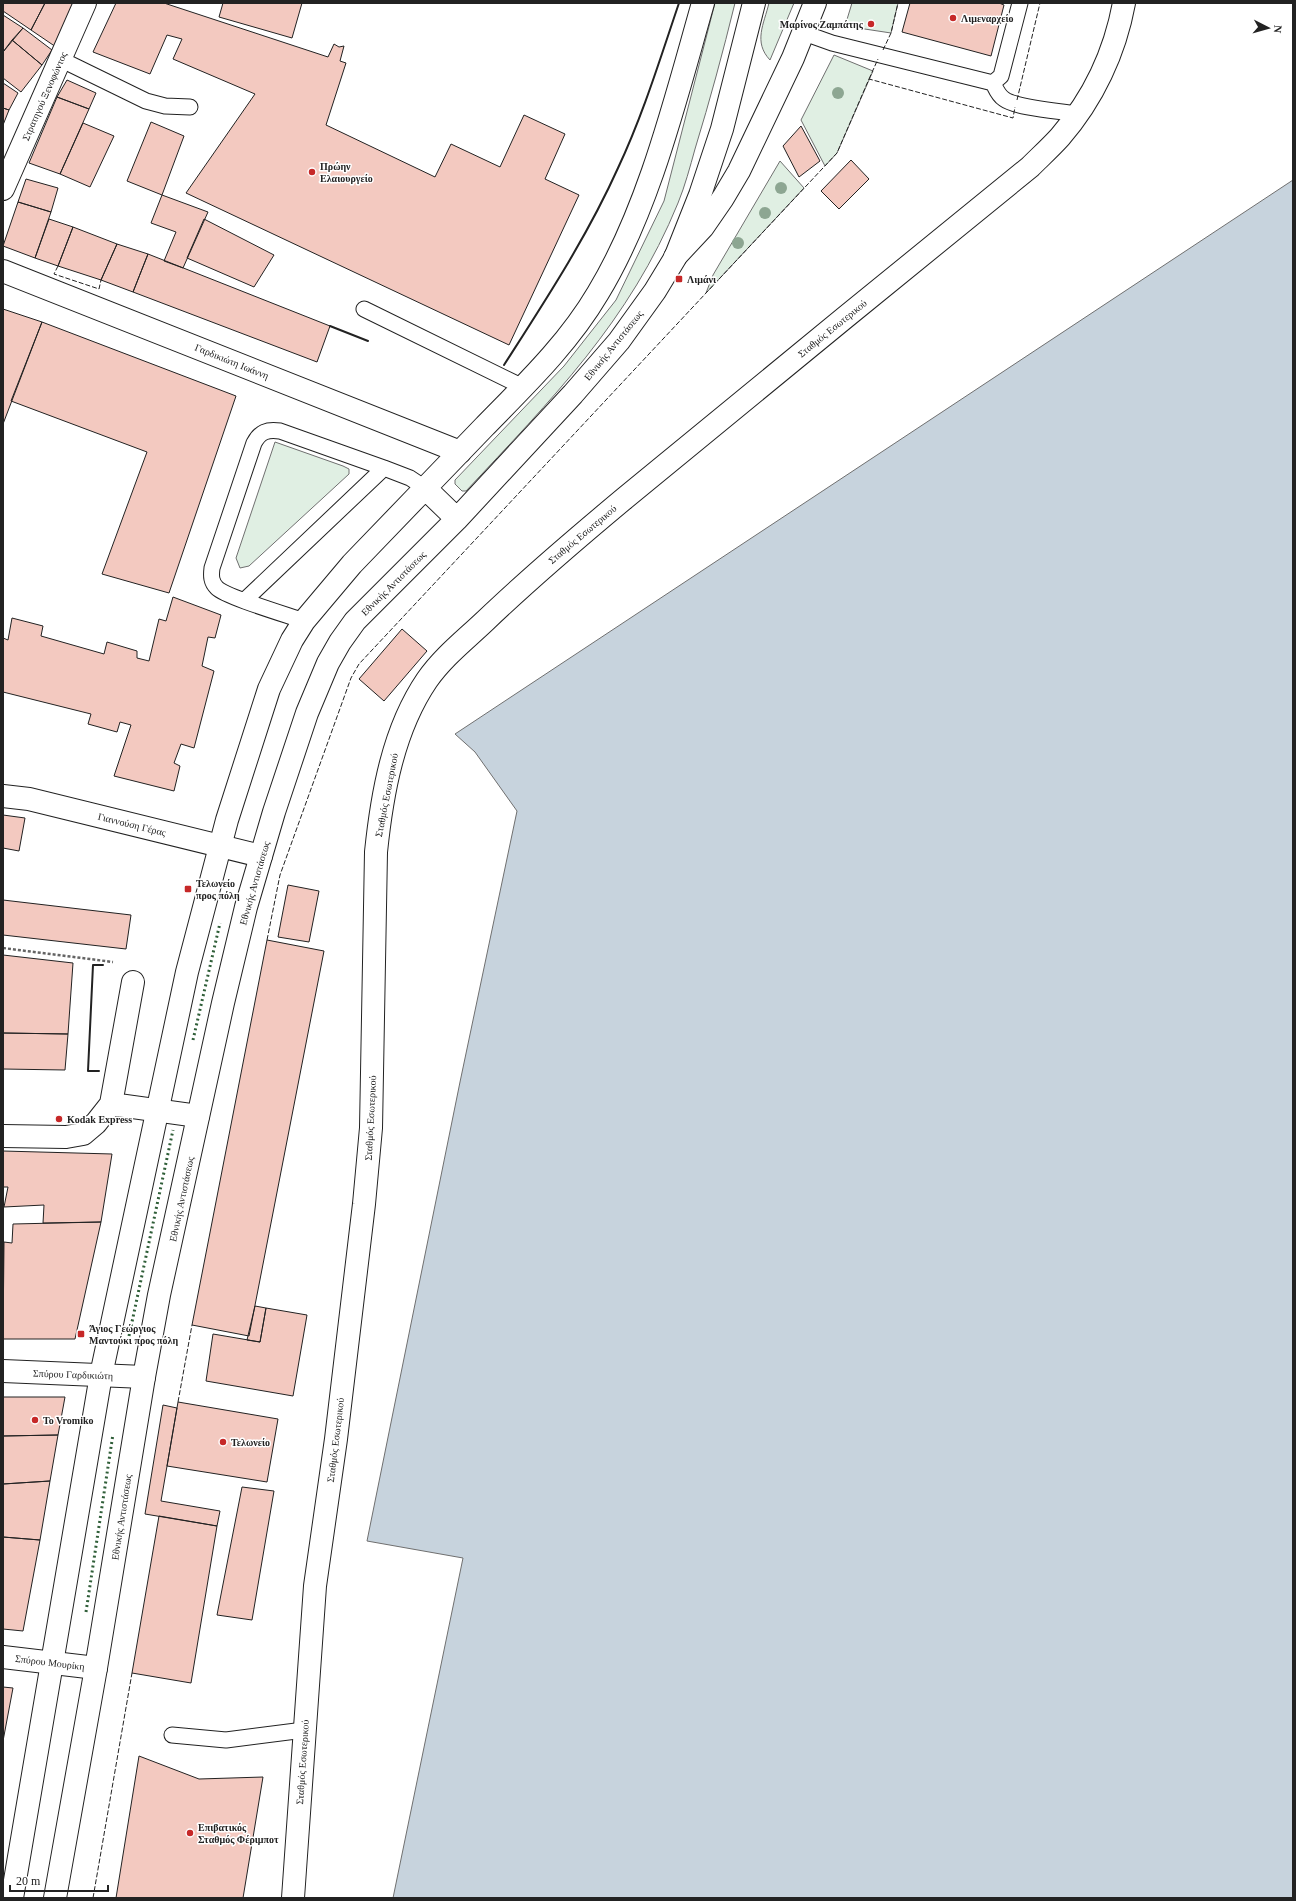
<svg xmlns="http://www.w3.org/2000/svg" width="1296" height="1901" viewBox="0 0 1296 1901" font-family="'Times New Roman',serif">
<rect width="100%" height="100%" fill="#fff"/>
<path fill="#e0efe3" stroke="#6f6f6f" d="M715 3H735C723 52 710 100 695 149 690 167 685 186 678 203 630 321 551 400 466 491H462L455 484V480L564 366 616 300 664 201Z
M769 3H794L770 60C753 42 764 24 769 3Z
M852 3H898L891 33 845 26Z
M834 55 873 71 837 153 825 166 801 120Z
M780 161 804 188 706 293 713 275Z
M275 442 343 466 349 469V474L249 566 240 568 236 558Z"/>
<path fill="#c7d3dd" stroke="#6f6f6f" d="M1293 180V1898H393L463 1558 367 1541 460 1082 517 811 475 752 455 734Z"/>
<path fill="#f3c9c0" stroke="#222" d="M3 3H45L31 30 3 11Z
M45 3H78L56 47 31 30Z
M116 3H164L328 57 334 44 339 47 344 46 340 61 346 63 326 125 435 177 451 144 500 167 524 115 565 134 545 179 579 195 509 345 186 193 255 94 173 59 182 39 167 35 150 74 93 52Z
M223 3H302L292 38 219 17Z
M910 3H999L1004 5 991 56 902 32Z
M3 15 23 28 3 52Z
M23 28 52 50 42 65 12 40Z
M12 40 42 65 21 92 3 78V52Z
M67 80 96 93 89 109 57 97Z
M3 83 18 93 9 110 3 108Z
M57 97 89 109 60 174 29 163Z
M3 108 9 110 3 125Z
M151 122 184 136 162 195 127 181Z
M83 123 114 136 90 187 60 174Z
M801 126 820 161 799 177 783 146Z
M851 160 869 179 839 209 821 191Z
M26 179 58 188 51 212 18 202Z
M162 195 208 212 183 268 164 261 176 232 151 223Z
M18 202 51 212 35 258 3 246Z
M49 219 73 227 58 266 35 258Z
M204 219 274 255 254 287 187 258Z
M73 227 117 244 101 280 58 266Z
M117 244 148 254 133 292 101 280Z
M148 254 330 326 317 362 133 292Z
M3 309 42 322 3 424Z
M42 322 236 396 169 593 102 574 147 452 11 401Z
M173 597 221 615 215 638 208 637 202 666 214 671 194 748 181 744 174 763 180 766 174 791 114 776 131 725 120 722 117 732 88 724 91 714 3 692V638L8 640 12 618 43 626 41 636 104 654 107 642 137 651V658L149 661 159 619 166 621Z
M402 629 427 651 384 701 359 679Z
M3 815 25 818 19 851 3 848Z
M288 885 319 891 309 942 278 937Z
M3 900 131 915 126 949 3 935Z
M267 940 324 951 249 1336 192 1325Z
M3 955 73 963 68 1034 3 1033Z
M3 1033 68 1034 65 1070 3 1069Z
M3 1151 112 1154 101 1222 43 1223 44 1205 4 1207 8 1187H3Z
M101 1222 75 1339H3L4 1242 12 1243 13 1224Z
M255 1306 266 1308 260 1342 247 1340Z
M266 1308 307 1315 293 1396 206 1381 213 1334 260 1342Z
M3 1397H65L58 1435 3 1436Z
M178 1402 278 1419 267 1482 167 1466Z
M163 1405 177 1408 161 1501 220 1511 217 1526 145 1514Z
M58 1435 50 1481 3 1484V1436Z
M50 1481 40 1540 3 1537V1484Z
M242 1487 274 1491 252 1620 217 1615Z
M159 1516 217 1526 191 1683 132 1673Z
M3 1537 40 1540 23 1631 3 1629Z
M3 1687 13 1688 3 1741Z
M139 1756 199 1779 263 1777 243 1898H116Z"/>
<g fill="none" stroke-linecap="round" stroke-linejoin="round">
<g stroke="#222" stroke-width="17">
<path id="service" d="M804 33 832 43 993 83 1001 76 1020 3
M60 59 146 101 165 106 190 107
M993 83C996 89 998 95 1004 99 1016 108 1060 111 1077 114
M364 309 523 387
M245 600 384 468
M304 621C287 615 226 597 217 588 211 582 211 576 212 568L254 443C260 432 267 429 280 431L384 468 410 478 425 488
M172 1735 226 1740 304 1730"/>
</g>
<g stroke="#222" stroke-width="24">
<path id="minor" d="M3 189 85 3
M675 257 703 227 723 198 739 171 793 58 815 3
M3 271 460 452
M3 796 29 799 261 856
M111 1104 198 1116
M3 1136 66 1137 83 1134 96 1123 111 1104 133 982
M3 1657 96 1668
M293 1898 315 1586 336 1439 364 1204 371 1128 376 852C382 794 393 730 427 680 443 657 465 640 485 621 530 578 577 538 625 498 759 387 895 277 1030 167 1040 157 1051 147 1060 137 1093 99 1115 52 1124 3"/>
</g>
<g stroke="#222" stroke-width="24">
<path id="tertiary" d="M3 1371 144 1377"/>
</g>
<g stroke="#222" stroke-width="24">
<path id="secondary" d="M425 488 457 519
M12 1898 101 1375 187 972 227 820 269 689 292 640 304 621 352 564C396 518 440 473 484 427 525 385 568 344 598 293 649 209 676 97 703 3
M55 1898 96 1668 144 1377 159 1295 223 1003 246 907 274 812 307 713 328 663 340 642 355 621 457 519 573 394 619 341 655 291 675 258 700 195 722 129 754 3"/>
</g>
<path stroke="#646464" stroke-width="2.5" stroke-dasharray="3 2" stroke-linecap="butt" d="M3 948 113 962"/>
<use href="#service" stroke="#fff" stroke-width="15"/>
<use href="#minor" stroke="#fff" stroke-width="22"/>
<use href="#tertiary" stroke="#fff" stroke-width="22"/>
<use href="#secondary" stroke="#fff" stroke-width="22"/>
<path stroke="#2f5e38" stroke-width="3" stroke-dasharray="2 3" stroke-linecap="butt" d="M193 1040 220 923
M129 1336 173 1130
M86 1612 113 1434"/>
<path stroke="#222" stroke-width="1" stroke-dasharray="5 2" stroke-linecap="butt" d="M883 50 891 33 898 3
M869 79 878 59
M1017 100 1040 3
M58 266 54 274 99 289 101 280
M267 940 280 875 351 678 359 664 837 153 869 79 1013 118 1015 107
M178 1402 192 1325
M93 1898 132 1673"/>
<path stroke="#222" stroke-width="2" d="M330 326 368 341
M504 365C545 301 587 237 618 168 643 115 660 59 679 3
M99 1071H88L93 965H103"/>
</g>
<g fill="#8da692">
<circle cx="838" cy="93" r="6"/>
<circle cx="781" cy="188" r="6"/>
<circle cx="765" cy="213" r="6"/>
<circle cx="738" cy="243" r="6"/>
</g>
<g fill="#c62828" stroke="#fff" stroke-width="1.5">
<circle cx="953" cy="18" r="4"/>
<circle cx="871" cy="24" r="4"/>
<circle cx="312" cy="172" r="4"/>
<rect x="675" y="275" width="8" height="8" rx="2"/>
<rect x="184" y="885" width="8" height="8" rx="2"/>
<circle cx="59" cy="1119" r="4"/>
<rect x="77" y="1330" width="8" height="8" rx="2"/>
<circle cx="35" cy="1420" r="4"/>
<circle cx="223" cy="1442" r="4"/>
<circle cx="190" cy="1833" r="4"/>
</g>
<g text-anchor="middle" stroke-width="3" stroke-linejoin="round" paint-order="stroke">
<g font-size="10" font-weight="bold" fill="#222" stroke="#fff" text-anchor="start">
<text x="961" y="22">Λιμεναρχείο</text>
<text x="863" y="28" text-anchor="end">Μαρίνος Ζαμπάτης</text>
<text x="320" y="170">Πρώην<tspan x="320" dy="12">Ελαιουργείο</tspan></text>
<text x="687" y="283">Λιμάνι</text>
<text x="196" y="887">Τελωνείο<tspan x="196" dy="12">προς πόλη</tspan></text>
<text x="67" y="1123">Kodak Express</text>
<text x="89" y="1332">Άγιος Γεώργιος<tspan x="89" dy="12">Μαντούκι προς πόλη</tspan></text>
<text x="43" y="1424">To Vromiko</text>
<text x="231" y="1446">Τελωνείο</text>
<text x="198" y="1831">Επιβατικός<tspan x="198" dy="12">Σταθμός Φέριμποτ</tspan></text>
</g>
<g font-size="10" fill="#222" stroke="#fff">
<text transform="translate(44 96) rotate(-66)" y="4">Στρατηγού Ξενοφώντος</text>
<text transform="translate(832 328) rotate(-39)" y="4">Σταθμός Εσωτερικού</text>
<text transform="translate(613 345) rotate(-51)" y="4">Εθνικής Αντιστάσεως</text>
<text transform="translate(232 361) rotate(22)" y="4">Γαρδικιώτη Ιωάννη</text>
<text transform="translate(582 534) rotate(-40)" y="4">Σταθμός Εσωτερικού</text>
<text transform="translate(393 583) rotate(-45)" y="4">Εθνικής Αντιστάσεως</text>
<text transform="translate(386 795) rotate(-79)" y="4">Σταθμός Εσωτερικού</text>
<text transform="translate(132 824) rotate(14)" y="4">Γιαννούση Γέρας</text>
<text transform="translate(254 883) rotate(-74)" y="4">Εθνικής Αντιστάσεως</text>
<text transform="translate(370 1118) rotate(-87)" y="4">Σταθμός Εσωτερικού</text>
<text transform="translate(181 1199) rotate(-78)" y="4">Εθνικής Αντιστάσεως</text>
<text transform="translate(73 1374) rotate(2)" y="4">Σπύρου Γαρδικιώτη</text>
<text transform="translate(335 1440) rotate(-83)" y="4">Σταθμός Εσωτερικού</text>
<text transform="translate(121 1517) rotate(-81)" y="4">Εθνικής Αντιστάσεως</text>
<text transform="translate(50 1662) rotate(7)" y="4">Σπύρου Μουρίκη</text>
<text transform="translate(302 1762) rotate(-86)" y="4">Σταθμός Εσωτερικού</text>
</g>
</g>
<rect width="1296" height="1901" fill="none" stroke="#222222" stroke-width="8"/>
<g transform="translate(1268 28) rotate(96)" stroke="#ffffff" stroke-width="3" paint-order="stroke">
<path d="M0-3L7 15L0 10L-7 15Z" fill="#222222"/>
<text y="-6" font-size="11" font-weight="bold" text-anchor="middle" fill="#222222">N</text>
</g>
<path d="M10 1885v6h98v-6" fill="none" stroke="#222222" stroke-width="2"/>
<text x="16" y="1885" font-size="12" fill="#222222" stroke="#ffffff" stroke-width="3" paint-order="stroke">20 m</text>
</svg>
